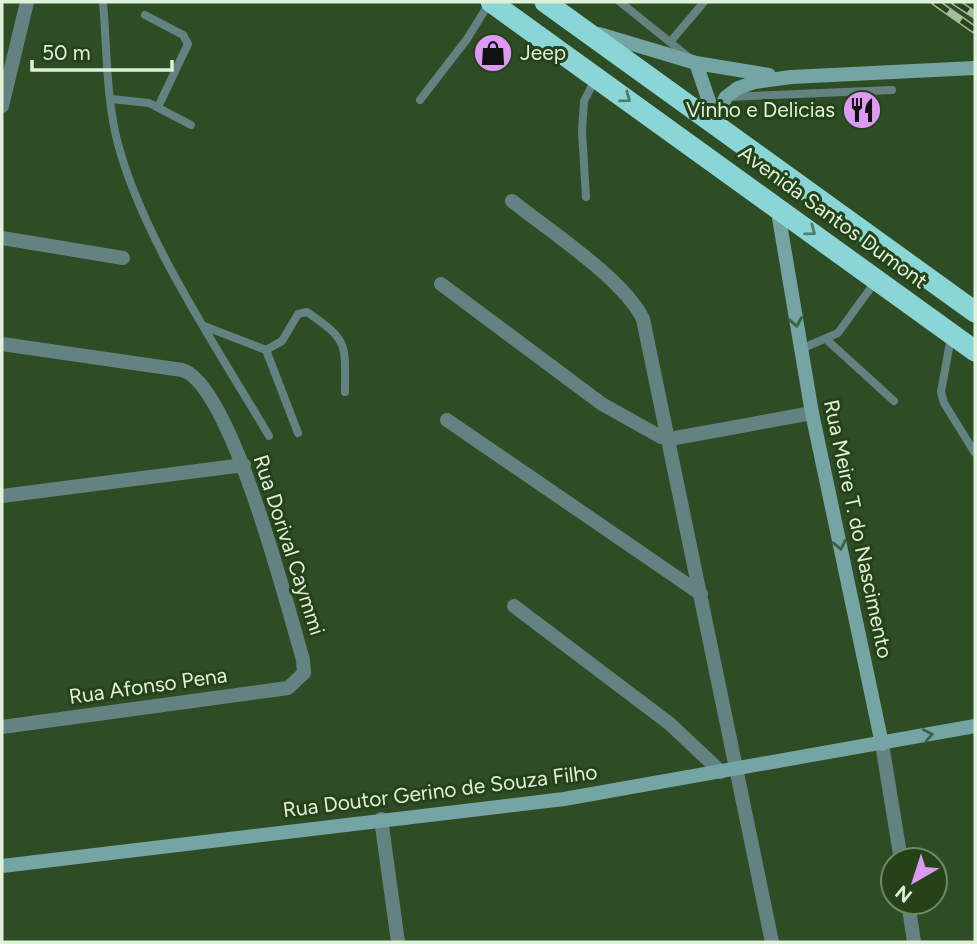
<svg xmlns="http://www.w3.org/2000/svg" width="977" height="944" viewBox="0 0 977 944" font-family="Figtree,sans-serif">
<rect width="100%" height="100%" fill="#2f4d24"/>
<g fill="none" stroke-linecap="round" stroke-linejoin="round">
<path stroke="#658283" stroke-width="8" d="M103 2C107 48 106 99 118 144 144 241 218 349 269 436
M620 2 691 59
M145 15 183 35 188 44 158 107
M671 41 704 2
M727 97 892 90
M111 99 149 103 191 125
M420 100 467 39 490 2
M586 197 582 131 584 101 596 78
M204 326 266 350 282 341 298 314 307 312C349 341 345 343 345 392
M951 337 941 392 944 403 975 453
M827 340 894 401
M801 349 838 333 875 282
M266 350 298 433"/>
<path stroke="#658283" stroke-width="14" d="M2 106 27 2
M512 201C548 230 624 279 643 319L772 942
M2 238 123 258
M441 284 602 404 661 437 670 439 812 413
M2 344 182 370C231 383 288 609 303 660L304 673 288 688 2 727
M447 420 701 594
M2 496 244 465
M514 606 670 724 721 772
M882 744 901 860
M381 819 398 942
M908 902 914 942"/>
<path stroke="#75a4a5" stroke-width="14" d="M599 34 696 63 769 75
M696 63 714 116
M713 123 726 97 738 88 755 82 791 77 975 68
M777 206 812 413 882 744
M2 866 564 799 975 726"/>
<path stroke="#8ad6d7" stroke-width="21" d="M491 2 975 351
M545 2 975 312"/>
<g stroke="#a6bc9f" stroke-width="8">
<path id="rail" d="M935 2 975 30
M955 2 975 15"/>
</g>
<use href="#rail" stroke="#254219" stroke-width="5" stroke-dasharray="16" stroke-linecap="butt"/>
</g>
<defs><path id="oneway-chevron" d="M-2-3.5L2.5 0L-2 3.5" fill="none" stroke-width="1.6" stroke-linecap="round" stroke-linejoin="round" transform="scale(1.75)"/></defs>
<g stroke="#4d7d65">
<use href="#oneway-chevron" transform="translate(626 98) rotate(36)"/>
<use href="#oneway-chevron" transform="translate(811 231) rotate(36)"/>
</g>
<g stroke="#3d5f43">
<use href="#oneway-chevron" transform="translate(796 322) rotate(80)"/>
<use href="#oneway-chevron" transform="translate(840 545) rotate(78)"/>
<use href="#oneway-chevron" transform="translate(928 735) rotate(-11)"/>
</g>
<defs>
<g id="shop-disc" transform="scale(2.0125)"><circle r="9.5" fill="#dd99f3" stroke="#254219"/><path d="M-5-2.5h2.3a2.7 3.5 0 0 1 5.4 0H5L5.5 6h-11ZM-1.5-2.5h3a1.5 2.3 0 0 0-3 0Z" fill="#111"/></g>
<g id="restaurant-disc" transform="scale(2.0125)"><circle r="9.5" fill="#dd99f3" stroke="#254219"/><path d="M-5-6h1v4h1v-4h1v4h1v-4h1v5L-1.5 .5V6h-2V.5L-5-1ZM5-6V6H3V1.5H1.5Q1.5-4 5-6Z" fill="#111"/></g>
</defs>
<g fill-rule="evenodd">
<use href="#shop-disc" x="493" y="53"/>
<use href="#restaurant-disc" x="862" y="110"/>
</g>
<g text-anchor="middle" stroke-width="6" stroke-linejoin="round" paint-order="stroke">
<g font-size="21" fill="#dff1d9" stroke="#254219" text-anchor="start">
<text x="520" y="60">Jeep</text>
<text x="835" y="117" text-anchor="end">Vinho e Delicias</text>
</g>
<g font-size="21" fill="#dff1d9" stroke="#254219">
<text transform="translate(833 217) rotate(36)" y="7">Avenida Santos Dumont</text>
<text transform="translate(858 529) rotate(78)" y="7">Rua Meire T. do Nascimento</text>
<text transform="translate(289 545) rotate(72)" y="7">Rua Dorival Caymmi</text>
<text transform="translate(148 686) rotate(-8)" y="7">Rua Afonso Pena</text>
<text transform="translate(440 791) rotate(-7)" y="7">Rua Doutor Gerino de Souza Filho</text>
</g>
</g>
<rect width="977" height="944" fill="none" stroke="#dff1d9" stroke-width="7"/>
<g transform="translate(914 881) rotate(219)"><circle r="33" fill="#254219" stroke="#6f8866" stroke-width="2"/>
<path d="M0-5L12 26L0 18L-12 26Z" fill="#dd99f3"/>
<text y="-10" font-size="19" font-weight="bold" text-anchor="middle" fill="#dff1d9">N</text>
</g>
<path d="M32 60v10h140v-10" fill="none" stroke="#dff1d9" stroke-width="3.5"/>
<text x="42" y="60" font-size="21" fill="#dff1d9" stroke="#254219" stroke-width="5" paint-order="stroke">50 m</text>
</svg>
